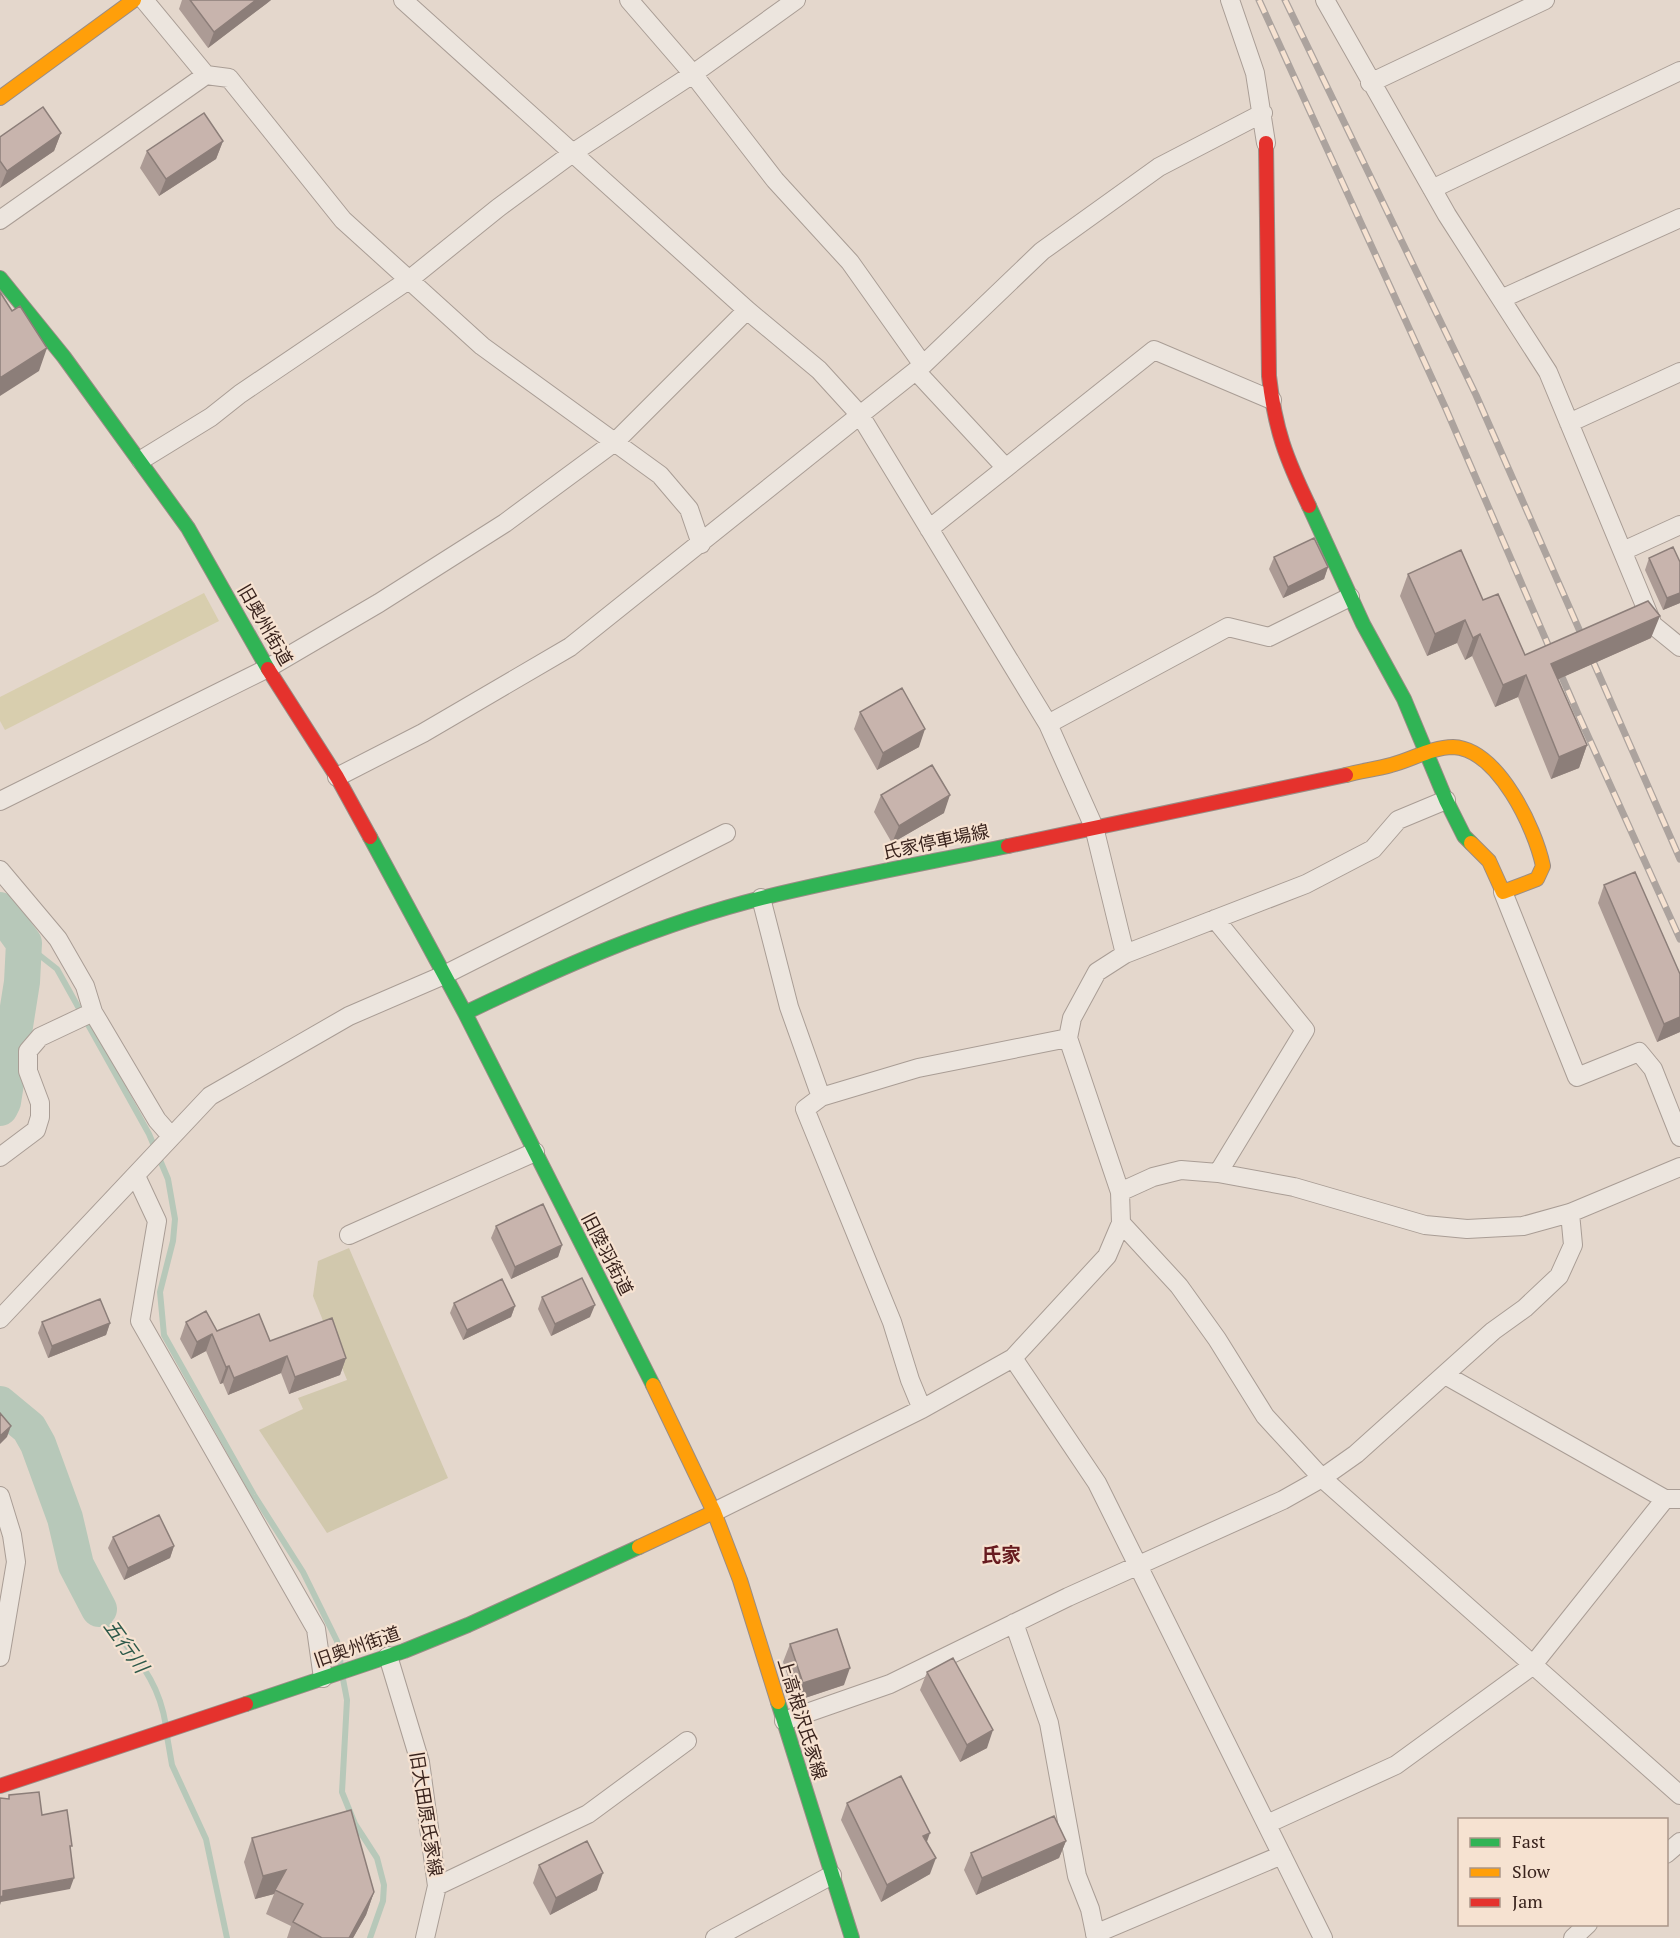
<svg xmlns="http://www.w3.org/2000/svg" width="1680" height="1938" viewBox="0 0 1680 1938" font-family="'PT Serif','Noto Sans JP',serif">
<rect width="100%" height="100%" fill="#e4d7cc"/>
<path fill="#d8ceae" d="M204 593 219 621 5 730 0 721V697Z"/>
<path fill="#d1c8ad" d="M349 1248 448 1478 327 1533 259 1430 303 1409 298 1398 347 1380 313 1296 318 1261Z"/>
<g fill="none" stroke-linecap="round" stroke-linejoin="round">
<path stroke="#b7c8b9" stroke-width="6" d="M24 943 57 969 149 1134 168 1179 175 1219 173 1241 160 1292 164 1335 254 1495 303 1572 337 1641 341 1666
M99 1609C127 1653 157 1669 166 1726
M343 1679 347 1700 342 1792 355 1824 377 1858 384 1885 383 1901 370 1938
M167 1736 172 1765 206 1839 227 1938"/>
<path stroke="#b7c8b9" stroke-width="36" d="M0 910 24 943 22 982 3 1102 0 1108
M0 1404 29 1428 38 1444 65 1518 76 1565 99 1609"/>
<g stroke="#a99d95" stroke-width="20">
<path id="street" d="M144 0 206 75 229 78 343 220 482 346 660 475 689 509 701 544
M629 0 693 74 796 0
M1230 0 1255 73 1266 143
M1325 0 1447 215 1548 372 1653 625 1680 647
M1370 83 1545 0
M1432 189 1680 71
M0 220 206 75
M1501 299 1680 218
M916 371 1006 468
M1569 423 1680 372
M141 460 211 417 240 394 410 279 498 208 574 152 693 74 775 180 850 262 923 365
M929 529 1154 350 1272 400
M1623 551 1680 525
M1048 724 1228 627 1269 637 1350 597
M337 777 423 733 570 647 860 415 819 370 747 310 403 0
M0 801 268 668 379 603 505 523 616 441 747 310
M0 870 58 939 85 986 93 1012 157 1120 171 1136
M1503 892 1577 1077 1639 1052 1653 1069 1680 1137
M761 898 789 1007 821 1097
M1215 919 1305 1030 1218 1173
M1125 954 1094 827 1048 724 860 415 923 365 1042 251 1159 167 1263 113
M0 1157 36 1130 40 1117V1103L28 1071V1051L40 1037 93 1012
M136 1176 157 1221 140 1321 316 1629 323 1678
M1120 1192 1153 1177 1181 1170 1218 1173 1294 1187 1425 1225 1467 1229 1523 1226 1570 1213 1680 1167
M1121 1223 1179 1286 1217 1339 1265 1416 1322 1478 1680 1795
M349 1235 535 1152
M0 1319 210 1096 349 1016 444 975 726 833
M1013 1358 1097 1483 1323 1938
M1445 1375 1665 1499H1680
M922 1409 910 1380 892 1322 805 1109 821 1097 918 1068 1068 1038
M0 1496 12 1535 16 1562 0 1657
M714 1512 922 1409 1013 1358 1107 1256 1121 1223 1120 1192 1068 1038 1072 1018 1097 972 1125 954 1306 884 1373 849 1398 820 1446 800
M1014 1623 1049 1723 1077 1876 1090 1909 1096 1938
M388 1656 420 1762 437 1886 425 1938
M784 1721 890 1684 1068 1597 1283 1500 1322 1478 1356 1454 1493 1331 1525 1308 1559 1276 1573 1245 1570 1213
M1267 1824 1396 1765 1532 1666 1665 1499
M1666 1854 1680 1842
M437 1886 588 1814 687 1741
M1095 1934 1282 1855
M715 1938 832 1875
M1573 1938 1588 1924"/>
</g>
<g stroke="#998c85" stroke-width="16">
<path id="fast" d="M0 278 64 357 188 528 268 669
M1309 506 1363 624 1404 699 1446 800 1464 836 1471 843
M370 837 465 1013 653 1385
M465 1013C561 967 658 924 762 898 843 878 926 863 1008 846
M778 1702 852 1938
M246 1704 404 1651 468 1625 639 1547"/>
</g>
<g stroke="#998c85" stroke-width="16">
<path id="slow" d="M0 98 134 0
M1346 775C1361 771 1377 769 1391 765 1411 760 1432 747 1453 747 1498 749 1535 828 1543 866L1537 879 1503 892 1489 861 1471 843
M653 1385 714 1512 740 1580 778 1702
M639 1547 714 1512"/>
</g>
<g stroke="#998c85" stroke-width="16">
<path id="jam" d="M1266 143 1269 376C1275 430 1286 458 1309 506
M268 669 337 777 370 837
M1008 846 1346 775
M0 1786 246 1704"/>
</g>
<use href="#street" stroke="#ece5de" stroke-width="18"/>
<use href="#fast" stroke="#30b455" stroke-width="14"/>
<use href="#slow" stroke="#ff9f0a" stroke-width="14"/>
<use href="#jam" stroke="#e5322d" stroke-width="14"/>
<g stroke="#aca39e" stroke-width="7">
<path id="rail" d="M1259 0 1446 409 1578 714 1680 939
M1285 0 1476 395 1680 859"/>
</g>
<use href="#rail" stroke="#f6e2d1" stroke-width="4.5" stroke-dasharray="14" stroke-linecap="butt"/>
</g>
<path fill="#ac9b95" d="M182 0H271L266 4 208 48 179 9Z
M61 133 54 151 0 188V137Z
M223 141 216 159 159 196 140 168 147 151Z
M1274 557 1328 567 1324 579 1283 598 1269 569Z
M1649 558 1680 562V603L1663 610 1645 570Z
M1408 574 1483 600 1525 655 1651 638 1558 679 1587 745 1579 768 1551 779 1518 697 1495 707 1472 656 1465 660 1457 643 1427 656 1400 596Z
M860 712 919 747 877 770 854 729Z
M881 795 944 813 892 843 874 812Z
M1604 885 1680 974V1032L1657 1042 1598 903Z
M496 1226 562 1245 558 1257 511 1279 491 1238Z
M542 1297 590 1317 551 1336 538 1309Z
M454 1303 515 1306 511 1317 463 1340 450 1313Z
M42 1322 110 1323 106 1335 48 1358 38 1333Z
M186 1322 217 1331 270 1341 346 1358 340 1375 289 1394 281 1373 228 1395 223 1383 220 1384 206 1351 191 1359 180 1339Z
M113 1537 174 1546 170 1558 124 1580 108 1548Z
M790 1644 844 1685 796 1701 783 1662Z
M927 1672 987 1748 960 1762 920 1690Z
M847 1803 927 1842 930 1874 881 1902 841 1820Z
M252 1838 374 1892 366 1915 353 1938H287L291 1926 266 1914 274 1894 255 1899 244 1862Z
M1066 1841 1059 1858 976 1895 964 1870 971 1853Z
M539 1865 597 1890 550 1915 533 1883Z"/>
<path fill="#8c7e79" d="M256 0H271L266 4 208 48 214 32Z
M61 133 54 151 0 188 7 171Z
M223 141 216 159 159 196 166 179Z
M47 348 39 371 0 396V378Z
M1328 567 1324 579 1283 598 1288 587Z
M1680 593V603L1663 610 1667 598Z
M1660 616 1651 638 1543 686 1551 664Z
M1465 620 1457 643 1427 656 1435 634Z
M1480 634 1472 656 1465 660 1473 638Z
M1526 675 1518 697 1495 707 1503 685Z
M925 729 919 747 877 770 883 753Z
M1587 745 1579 768 1551 779 1559 757Z
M950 795 944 813 892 843 899 826Z
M1680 1017V1032L1657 1042 1664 1024Z
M562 1245 558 1257 511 1279 515 1267Z
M595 1305 590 1317 551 1336 555 1324Z
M515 1306 511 1317 463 1340 467 1330Z
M110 1323 106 1335 48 1358 52 1346Z
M212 1334 206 1351 191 1359 197 1342Z
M287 1356 281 1373 228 1395 234 1378Z
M346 1358 340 1375 289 1394 295 1377Z
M229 1366 223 1383 220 1384 226 1367Z
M11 1426 7 1437 0 1444V1436Z
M174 1546 170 1558 124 1580 128 1568Z
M850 1668 844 1685 796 1701 803 1683Z
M993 1730 987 1748 960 1762 967 1745Z
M930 1833 924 1850 923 1836Z
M1066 1841 1059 1858 976 1895 982 1878Z
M936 1858 930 1874 881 1902 887 1885Z
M286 1870 274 1894 255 1899 263 1876Z
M603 1873 597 1890 550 1915 556 1898Z
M74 1878 70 1889 1 1902 0 1905V1897L3 1891Z
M374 1892 366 1915 353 1938H349Z"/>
<path fill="#c8b4ad" stroke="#8c7e79" stroke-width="1.5" d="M190 0H256L214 32Z
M43 107 61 133 7 171 0 161V137Z
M204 113 223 141 166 179 147 151Z
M0 292 12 311 20 306 47 348 0 378Z
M1314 538 1328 567 1288 587 1274 557Z
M1673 547 1680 562V593L1667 598 1649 558Z
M1461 550 1483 600 1498 594 1525 655 1648 601 1660 616 1551 664 1587 745 1559 757 1526 675 1503 685 1480 634 1473 638 1465 620 1435 634 1408 574Z
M902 688 925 729 883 753 860 712Z
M932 765 950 795 899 826 881 795Z
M1635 872 1680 974V1017L1664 1024 1604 885Z
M543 1204 562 1245 515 1267 496 1226Z
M582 1278 595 1305 555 1324 542 1297Z
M502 1279 515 1306 467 1330 454 1303Z
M100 1299 110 1323 52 1346 42 1322Z
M206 1311 217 1331 259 1314 270 1341 332 1318 346 1358 295 1377 287 1356 234 1378 229 1366 226 1367 212 1334 197 1342 186 1322Z
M0 1413 11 1426 0 1436Z
M159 1515 174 1546 128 1568 113 1537Z
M837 1629 850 1668 803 1683 790 1644Z
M953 1658 993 1730 967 1745 927 1672Z
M901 1776 930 1833 923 1836 936 1858 887 1885 847 1803Z
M39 1792 42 1815 67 1810 72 1846H70L74 1878 3 1891V1896L0 1897V1798L9 1799V1795Z
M351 1810 374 1892 349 1938H322L293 1922 303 1904 275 1890 286 1870 263 1876 252 1838Z
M1054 1816 1066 1841 982 1878 971 1853Z
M587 1841 603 1873 556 1898 539 1865Z"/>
<g text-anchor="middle" stroke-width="4.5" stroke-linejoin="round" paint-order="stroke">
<g font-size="18" fill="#39231d" stroke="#f6e2d1">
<text transform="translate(265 625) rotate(60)" y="6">旧奥州街道</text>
<text transform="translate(936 842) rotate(-12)" y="6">氏家停車場線</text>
<text transform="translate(607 1254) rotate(63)" y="6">旧陸羽街道</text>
<text transform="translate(357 1647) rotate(-19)" y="6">旧奥州街道</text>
<text transform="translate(802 1719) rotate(73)" y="6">上高根沢氏家線</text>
<text transform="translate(426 1814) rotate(81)" y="6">旧大田原氏家線</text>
</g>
<g font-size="20" font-weight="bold" fill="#671b1f" stroke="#f6e2d1">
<text x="1001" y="1562">氏家</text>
</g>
<g font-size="20" font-style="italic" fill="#2c594a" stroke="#f6e2d1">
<text transform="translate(126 1646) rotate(54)" y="7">五行川</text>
</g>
</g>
<rect x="1458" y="1818" width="210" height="108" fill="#f6e2d1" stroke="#aa9689" stroke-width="1.5"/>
<rect x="1470" y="1838" width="30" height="9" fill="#30b455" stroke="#aa9689" stroke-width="1.5"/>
<text x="1512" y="1848" font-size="18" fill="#39231d">Fast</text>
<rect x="1470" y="1868" width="30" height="9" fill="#ff9f0a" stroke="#aa9689" stroke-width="1.5"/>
<text x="1512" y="1878" font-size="18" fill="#39231d">Slow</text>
<rect x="1470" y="1898" width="30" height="9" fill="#e5322d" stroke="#aa9689" stroke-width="1.5"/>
<text x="1512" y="1908" font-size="18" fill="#39231d">Jam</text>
</svg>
